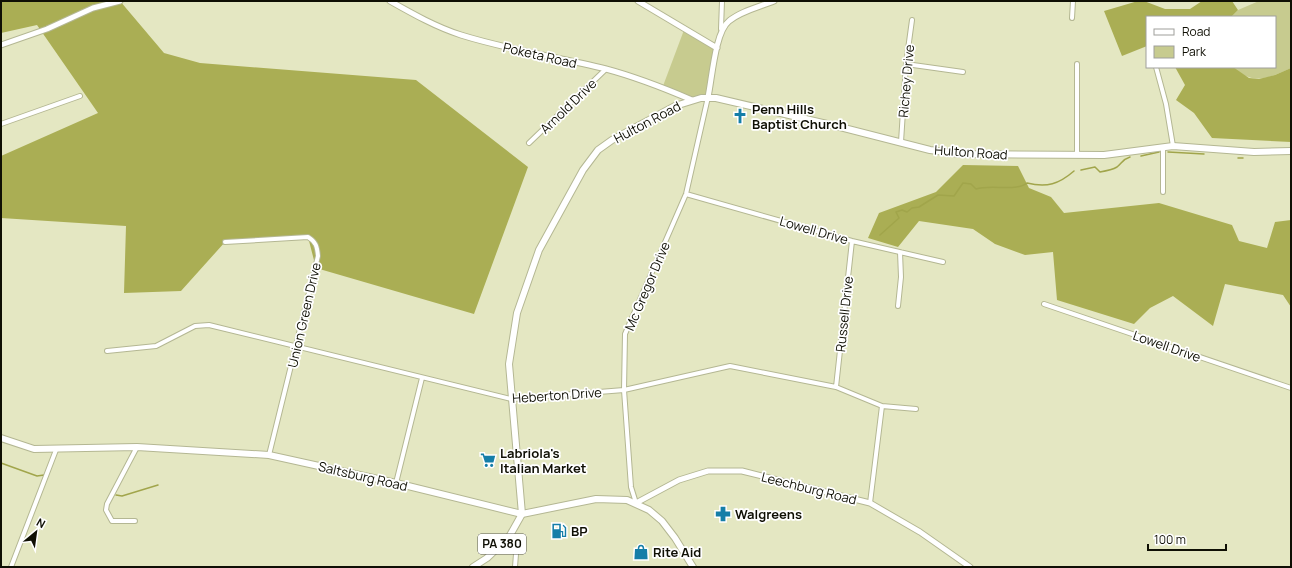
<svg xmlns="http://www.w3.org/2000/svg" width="1292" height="568" viewBox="0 0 1292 568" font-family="Manrope,sans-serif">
<rect width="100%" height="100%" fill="#e4e7c2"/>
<path fill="#c7cb8f" d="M1259 1H1291V68C1269 78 1253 86 1233 67H1275V17H1231L1238 10Z
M684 30 717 48 708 97 692 100 663 86Z"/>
<path fill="#aaae54" d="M1 1H120L164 53 200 63 416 80 528 167 474 314 316 268 308 237 225 242 181 291 124 293 126 226 1 218V156L98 113 37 25 1 33Z
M1138 1H1144L1165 9H1190L1202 1H1232L1238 10 1231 17H1147V46L1122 56 1104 11Z
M1175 67H1233L1249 78 1259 79 1275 75 1291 68V142L1212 138 1194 113 1176 100 1185 85Z
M963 165 1018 166 1029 188 1051 197 1064 213 1159 203 1232 225 1239 241 1267 248 1275 222 1291 220V307L1283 295 1225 284 1213 326 1173 296 1150 308 1134 324 1057 300 1053 252 1025 255 995 244 973 229 919 221 898 247 868 238 879 213 936 192Z"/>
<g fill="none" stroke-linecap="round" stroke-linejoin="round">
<path stroke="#a1a54b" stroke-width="1.5" d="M1168 152 1204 154
M1141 156 1159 152
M1238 158H1243
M1081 170 1095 167 1100 172C1106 171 1112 170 1117 167 1122 163 1123 159 1130 157
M880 235 899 218 896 212 902 210 907 212 912 208 919 207 938 195 954 196 963 183 971 184 976 189C991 184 1016 192 1027 183 1047 188 1059 184 1074 171
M1 463 37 476 44 475
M116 495 122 496 158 485"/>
<g stroke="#b4b793" stroke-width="6">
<path id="minor" d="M1072 18 1073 1
M721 29 722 1
M906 64 963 72
M1156 67 1166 104 1173 146
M1 124 80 96
M901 142 906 64 912 20
M529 143 606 69
M1077 155V64
M1163 192V147
M686 194 852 241 943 262
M225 242 308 237C316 242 317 246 318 256L269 455
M1044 304 1291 388
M898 306 901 277 900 252
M107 351 156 346 195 326 209 325 511 399 624 390 730 366 836 387 882 406 916 409
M836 387 852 241
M396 483 422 378
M636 503 631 487 624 390 625 334 686 194 708 97
M870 503 882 406
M135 521H112L106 510 107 504 137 447
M509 537 516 554 515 567
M11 567 56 450"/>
</g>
<g stroke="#b4b793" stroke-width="7">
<path id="tertiary" d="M390 1C413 14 436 27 461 35 509 50 558 57 606 69 636 77 664 88 692 100
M638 1 717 48
M1 45 47 29 93 8 120 1
M708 97C712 79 715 32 729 21 741 11 759 7 774 1
M636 503 679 480 708 471H742L870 503 920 532 970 567"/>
</g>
<g stroke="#b4b793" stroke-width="8">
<path id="secondary" d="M1 438 34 449 137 447 269 455 396 483 522 514 596 499 627 500 649 510 662 521 675 538 693 567"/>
</g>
<g stroke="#b4b793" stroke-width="8">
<path id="primary" d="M473 567 487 558 509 537 522 514 509 364 517 313 539 250 583 170 598 150 612 140 675 106 701 98H716L840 127 930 150 960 154 1104 155 1173 146 1254 152 1291 151"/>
</g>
<use href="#minor" stroke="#fff" stroke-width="4"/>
<use href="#tertiary" stroke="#fff" stroke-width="5"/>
<use href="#secondary" stroke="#fff" stroke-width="6"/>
<use href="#primary" stroke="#fff" stroke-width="6"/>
</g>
<defs>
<g id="church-bare" transform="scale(1.2)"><path d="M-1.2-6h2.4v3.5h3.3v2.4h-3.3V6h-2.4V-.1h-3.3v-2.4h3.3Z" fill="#157ea8" stroke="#fff" stroke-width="2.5" paint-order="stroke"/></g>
<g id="supermarket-bare" transform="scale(1.2)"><path d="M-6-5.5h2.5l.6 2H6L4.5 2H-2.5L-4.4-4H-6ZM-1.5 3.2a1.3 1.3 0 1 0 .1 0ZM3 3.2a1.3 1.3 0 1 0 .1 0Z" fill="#157ea8" stroke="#fff" stroke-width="2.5" paint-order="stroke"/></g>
<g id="pharmacy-bare" transform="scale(1.2)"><path d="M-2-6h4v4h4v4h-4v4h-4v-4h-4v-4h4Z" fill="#157ea8" stroke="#fff" stroke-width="2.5" paint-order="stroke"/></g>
<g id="fuel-bare" transform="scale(1.2)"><path d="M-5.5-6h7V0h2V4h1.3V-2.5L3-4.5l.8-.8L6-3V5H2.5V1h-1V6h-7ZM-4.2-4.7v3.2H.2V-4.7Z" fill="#157ea8" stroke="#fff" stroke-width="2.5" paint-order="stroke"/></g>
<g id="shop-bare" transform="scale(1.2)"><path d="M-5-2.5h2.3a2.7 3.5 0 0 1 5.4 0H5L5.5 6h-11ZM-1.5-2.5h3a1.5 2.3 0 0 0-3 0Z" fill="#157ea8" stroke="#fff" stroke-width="2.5" paint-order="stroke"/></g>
</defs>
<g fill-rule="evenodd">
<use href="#church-bare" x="740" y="116"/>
<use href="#supermarket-bare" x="488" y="460"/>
<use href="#pharmacy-bare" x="723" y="514"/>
<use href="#fuel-bare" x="559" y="531"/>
<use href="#shop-bare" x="641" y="552"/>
</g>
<g text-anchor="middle" stroke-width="3.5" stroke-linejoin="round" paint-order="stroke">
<rect fill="#fff" stroke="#57574f" stroke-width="1" x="478" y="534" width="48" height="20" rx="3"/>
<g font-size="12" font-weight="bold" fill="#0f0f04">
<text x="502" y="548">PA 380</text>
</g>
<g font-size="13" fill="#0f0f04" stroke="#fff">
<text transform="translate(540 55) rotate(13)" y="5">Poketa Road</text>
<text transform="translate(906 81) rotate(-85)" y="5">Richey Drive</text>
<text transform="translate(568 106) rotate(-44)" y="5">Arnold Drive</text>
<text transform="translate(647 122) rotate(-28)" y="5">Hulton Road</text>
<text transform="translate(971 152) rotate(4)" y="5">Hulton Road</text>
<text transform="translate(814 230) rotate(16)" y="5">Lowell Drive</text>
<text transform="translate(647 286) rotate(-67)" y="5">Mc Gregor Drive</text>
<text transform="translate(844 314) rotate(-84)" y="5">Russell Drive</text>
<text transform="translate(304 315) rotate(-77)" y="5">Union Green Drive</text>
<text transform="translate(1167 346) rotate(19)" y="5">Lowell Drive</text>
<text transform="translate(557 395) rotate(-4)" y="5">Heberton Drive</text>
<text transform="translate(363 476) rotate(13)" y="5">Saltsburg Road</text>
<text transform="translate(809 488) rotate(14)" y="5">Leechburg Road</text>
</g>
<g font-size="13" font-weight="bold" fill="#0f0f04" stroke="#fff" text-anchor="start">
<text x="752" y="114">Penn Hills<tspan x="752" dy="15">Baptist Church</tspan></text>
<text x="500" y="458">Labriola's<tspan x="500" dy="15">Italian Market</tspan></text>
<text x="735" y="519">Walgreens</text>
<text x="571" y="536">BP</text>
<text x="653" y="557">Rite Aid</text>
</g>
</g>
<rect width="1292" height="568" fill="none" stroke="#0f0f04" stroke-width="4"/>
<rect x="1146" y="16" width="130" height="52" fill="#ffffff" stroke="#9f9f9b"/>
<rect x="1154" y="29" width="20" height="6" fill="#ffffff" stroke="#9f9f9b"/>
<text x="1182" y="36" font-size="12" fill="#0f0f04">Road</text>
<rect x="1154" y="46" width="20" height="12" fill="#c7cb8f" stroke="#9f9f9b"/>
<text x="1182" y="56" font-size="12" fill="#0f0f04">Park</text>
<g transform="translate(36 532) rotate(29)" stroke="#ffffff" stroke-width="3" paint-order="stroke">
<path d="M0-3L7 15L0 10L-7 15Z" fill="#0f0f04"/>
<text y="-6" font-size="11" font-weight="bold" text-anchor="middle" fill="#0f0f04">N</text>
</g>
<path d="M1148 544v6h78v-6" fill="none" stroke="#0f0f04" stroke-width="2"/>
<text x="1154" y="544" font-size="12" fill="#0f0f04" stroke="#ffffff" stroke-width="3" paint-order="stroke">100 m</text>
</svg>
